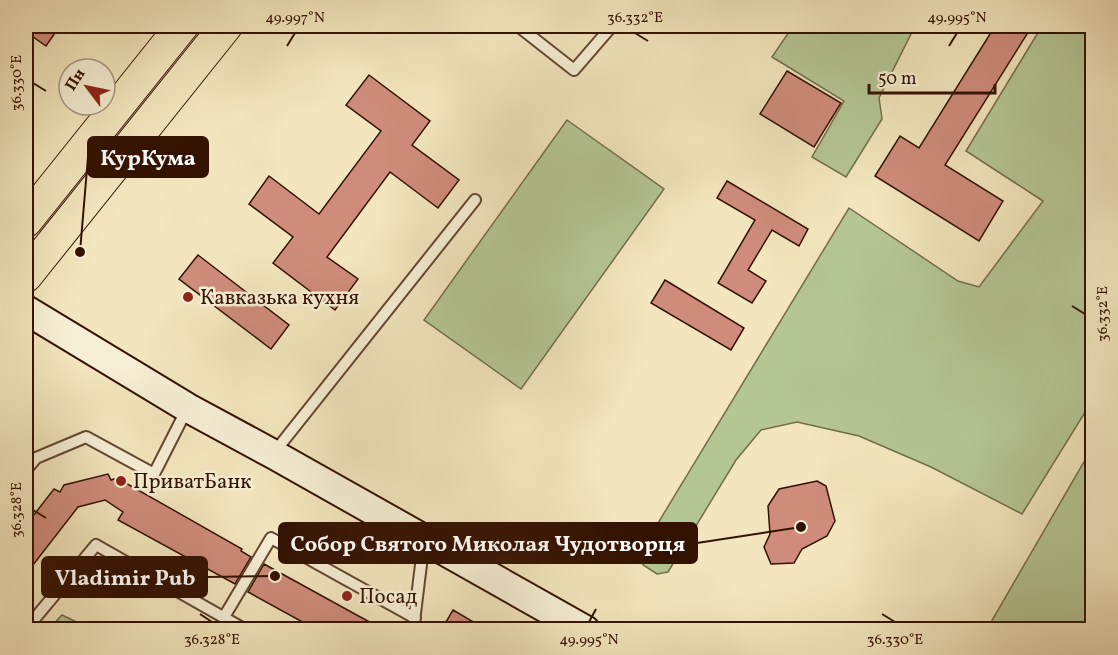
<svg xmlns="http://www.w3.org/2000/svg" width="1118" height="655" viewBox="0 0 1118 655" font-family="Vollkorn,serif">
<rect width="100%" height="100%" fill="#f3e6be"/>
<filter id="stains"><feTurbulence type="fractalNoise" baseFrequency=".00333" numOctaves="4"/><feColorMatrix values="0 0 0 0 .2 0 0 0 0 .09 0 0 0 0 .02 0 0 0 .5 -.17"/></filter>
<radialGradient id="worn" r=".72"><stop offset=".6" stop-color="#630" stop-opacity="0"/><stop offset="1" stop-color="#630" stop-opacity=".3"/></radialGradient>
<path fill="#b5c695" stroke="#746c4c" stroke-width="1.5" d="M793 26H915L879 98 882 119 846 177 812 157 844 101 772 57Z
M1042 26H1092V401L1022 514 931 467 859 436 797 422 761 430 736 460 668 572 657 574 643 565 638 556 849 208 958 281 979 287 1043 201 966 151Z
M567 120 664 189 521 389 424 320Z
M1092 448V629H987Z
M62 615 91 629H49Z"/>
<path fill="#cf8c7b" stroke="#331202" stroke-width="1.5" d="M35 26H43L55 33 46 46 29 34Z
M995 26H1032L945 165 1003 201 979 241 875 176 900 136 919 148Z
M787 71 841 103 814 147 760 114Z
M369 75 430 121 412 145 459 180 438 208 390 172 327 257 358 279 335 310 273 263 293 237 249 204 269 176 319 214 381 131 346 105Z
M727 181 808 229 799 246 772 230 748 270 766 281 752 303 718 283 755 220 717 198Z
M198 255 289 325 271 349 179 279Z
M665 280 744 328 731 350 651 303Z
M108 474 111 480 117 478 242 549 241 551 251 557 235 584 118 520 123 512 105 500 78 507 26 574V525L54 489 60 492 64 485Z
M817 481 826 486 835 521 827 536 802 549 794 563 771 564 764 547 770 534 768 506 779 489Z
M264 564 384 630H317L248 592Z
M453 610 487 630H459L446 622Z"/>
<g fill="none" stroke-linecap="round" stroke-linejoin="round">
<g stroke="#634731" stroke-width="14">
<path id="service" d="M518 26 574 70 612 26
M273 454 475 200
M26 470 36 458 86 437 154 474 187 409
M224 617 271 538 415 618
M26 629 96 545 246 630
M413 630 424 540"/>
</g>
<g stroke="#331202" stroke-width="32">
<path id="secondary" d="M26 310 188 408 273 454 585 630"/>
</g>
<g stroke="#331202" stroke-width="34">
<path id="primary" d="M26 221 182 26
M26 276 226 26"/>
</g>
<use href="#service" stroke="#f7efd5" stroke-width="10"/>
<use href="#secondary" stroke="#f7efd5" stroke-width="28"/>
<use href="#primary" stroke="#f3e6be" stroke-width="32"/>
</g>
<path fill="none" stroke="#331202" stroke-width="2" d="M635 33 648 41M287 46 295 33M949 46 957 33M33 83 46 91M1072 306 1085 314M33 510 46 518M200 614 212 622M882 614 895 622M589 622 596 609"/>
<g fill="#8f2418" stroke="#f7efd5" stroke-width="2">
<circle cx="188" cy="297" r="6"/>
<circle cx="121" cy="481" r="6"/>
<circle cx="347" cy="596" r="6"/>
</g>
<g text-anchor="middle" stroke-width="5" stroke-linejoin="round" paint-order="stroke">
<g font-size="21" fill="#331202" stroke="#f7efd5" text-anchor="start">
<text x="200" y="304">Кавказька кухня</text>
<text x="133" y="488">ПриватБанк</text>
<text x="359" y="603">Посад</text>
</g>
</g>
<path fill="none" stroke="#331202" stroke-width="2" d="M80 252L88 157M801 527L697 543M275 576L207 577"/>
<g fill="#331202" stroke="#f7efd5" stroke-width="2">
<circle cx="80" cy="252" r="6"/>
<circle cx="801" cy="527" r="6"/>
<circle cx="275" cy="576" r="6"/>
</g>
<g fill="#331202" stroke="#331202" stroke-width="2">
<rect x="88" y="137" width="120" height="40" rx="6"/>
<rect x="279" y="523" width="418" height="40" rx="6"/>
<rect x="42" y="557" width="165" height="40" rx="6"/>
</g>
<g font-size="22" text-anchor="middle" font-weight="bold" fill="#fff">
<text x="148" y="165">КурКума</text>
<text x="488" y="551">Собор Святого Миколая Чудотворця</text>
<text x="125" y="585">Vladimir Pub</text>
</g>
<rect width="1118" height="655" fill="none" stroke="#f3e6be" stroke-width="66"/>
<g transform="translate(87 87) rotate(302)"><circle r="28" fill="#f7efd5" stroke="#a99781" stroke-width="1.5"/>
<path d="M0-4.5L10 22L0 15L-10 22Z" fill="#8f2418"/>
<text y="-9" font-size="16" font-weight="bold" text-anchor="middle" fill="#331202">Пн</text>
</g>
<path d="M869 84v9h126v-9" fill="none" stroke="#331202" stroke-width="3"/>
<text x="878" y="84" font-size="18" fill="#331202" stroke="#f7efd5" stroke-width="4.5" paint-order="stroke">50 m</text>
<rect x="33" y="33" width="1052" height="589" fill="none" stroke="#331202" stroke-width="2"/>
<g font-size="15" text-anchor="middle" fill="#331202">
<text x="295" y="22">49.997°N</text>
<text x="635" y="22">36.332°E</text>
<text x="957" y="22">49.995°N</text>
<text transform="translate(16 83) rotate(-90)" y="5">36.330°E</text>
<text transform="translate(1102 314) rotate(-90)" y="5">36.332°E</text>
<text transform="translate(16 510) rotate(-90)" y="5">36.328°E</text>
<text x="212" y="644">36.328°E</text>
<text x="589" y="644">49.995°N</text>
<text x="895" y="644">36.330°E</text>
</g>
<rect width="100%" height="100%" filter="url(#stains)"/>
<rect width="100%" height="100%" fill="url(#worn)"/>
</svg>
